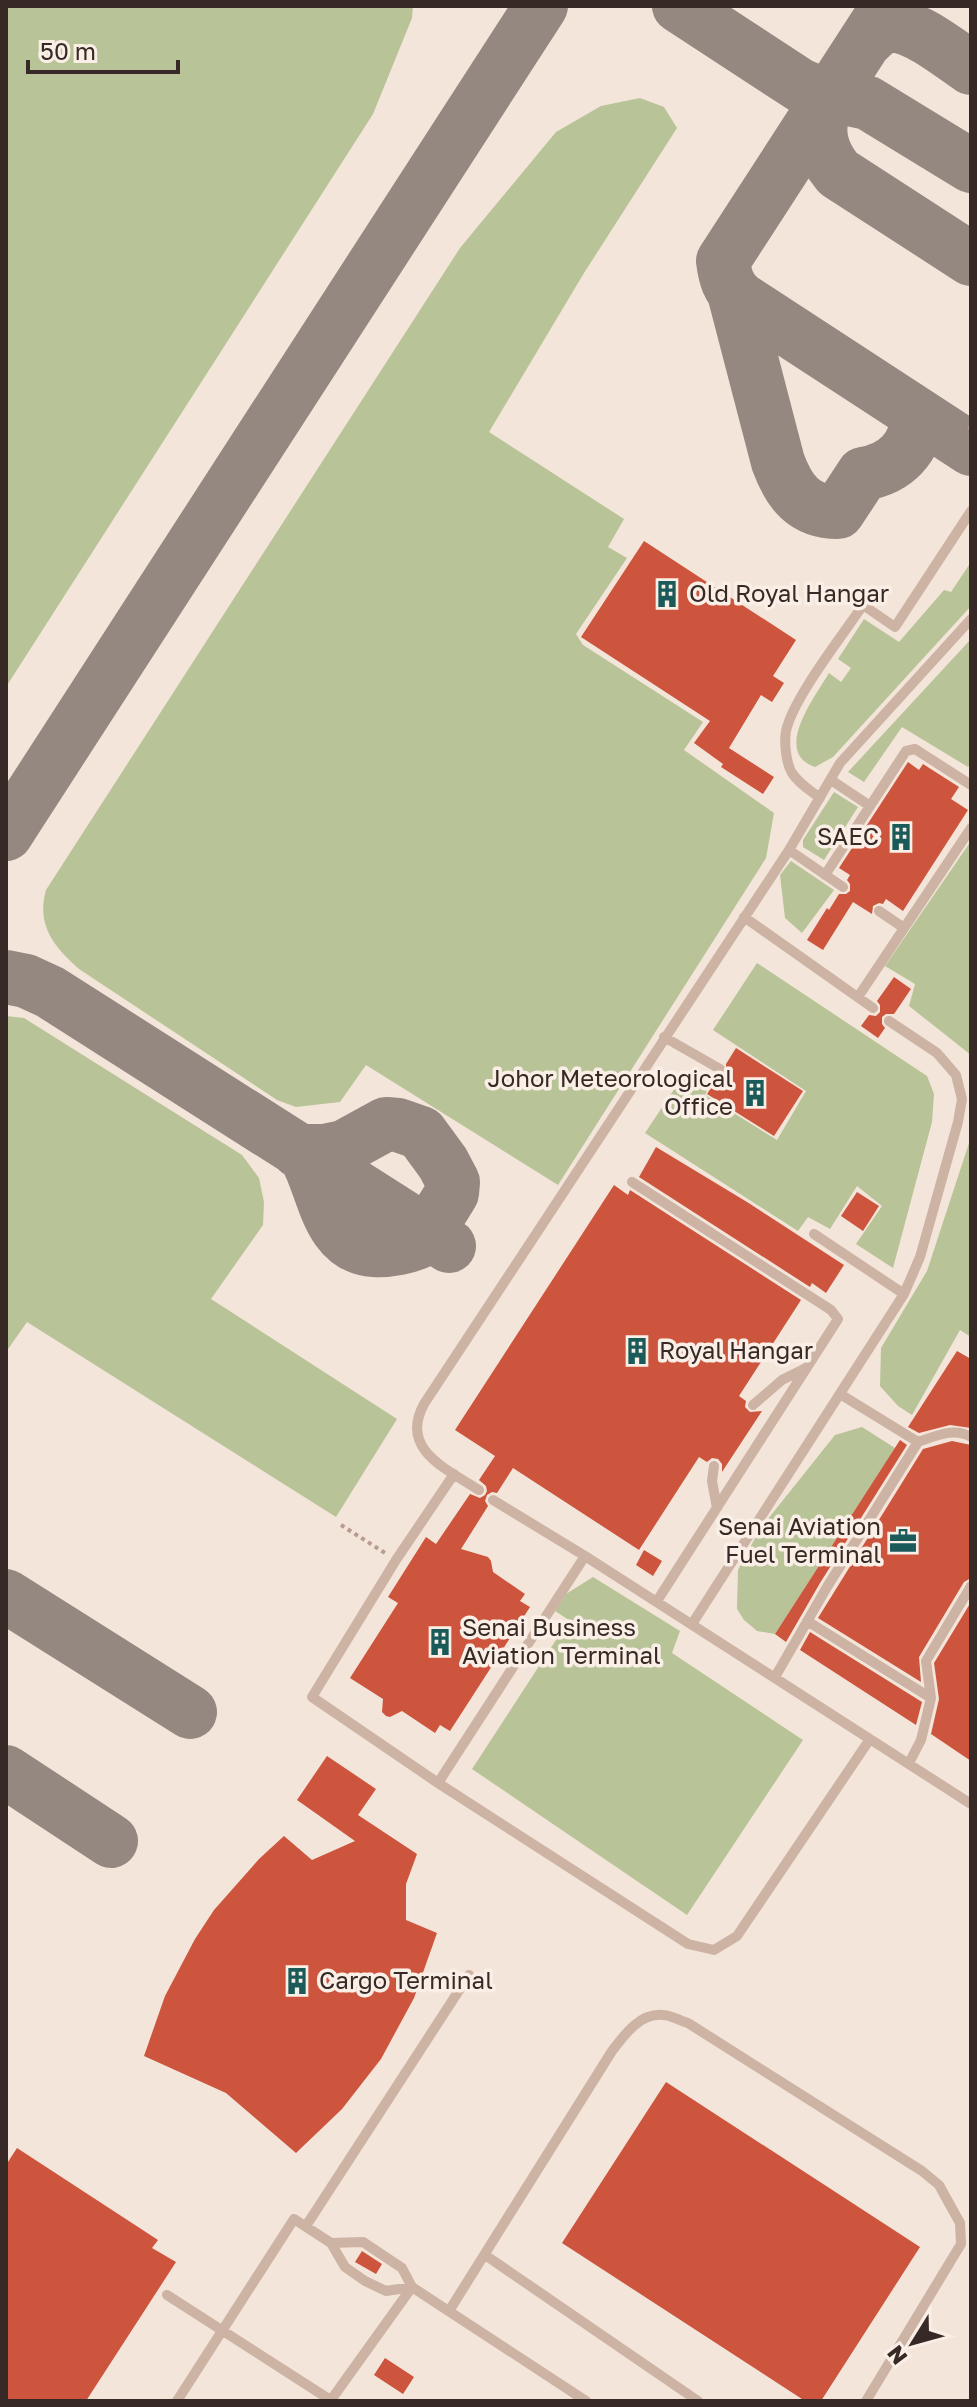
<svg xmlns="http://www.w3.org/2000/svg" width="977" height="2407" viewBox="0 0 977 2407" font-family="'Golos Text',sans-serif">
<rect width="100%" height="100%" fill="#f3e5d9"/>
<path fill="#b8c398" d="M6 6H413L412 18 373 114 6 687Z
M640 98 664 107 677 128 584 273 489 432 624 519 608 547 627 558 576 634 583 645 703 722 684 750 774 813 766 858 558 1185 366 1065 340 1102 296 1107 277 1100 79 969C54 947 36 925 46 890L460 248 556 132 601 106Z
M971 562V606L833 757 815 767C772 752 815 697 829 673L841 682 851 668 838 659 864 619 899 642 944 590 951 592Z
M971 639V763L968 767 902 727 864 782 848 772Z
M834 792 858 807 824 860 803 847V840Z
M971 841V1055L909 1006 915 984 885 966Z
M791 861 834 890 802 933 785 918 780 875Z
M757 963 927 1076 934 1094 932 1122 893 1268 856 1244 882 1206 857 1186 830 1229 808 1217 798 1231 645 1133 685 1073 708 1088 705 1095 777 1140 806 1091 713 1030Z
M6 1016 24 1018 242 1155 259 1178 264 1202 263 1225 211 1299 397 1419 336 1517 27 1322 6 1352Z
M971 1137V1337L960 1330 912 1415 898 1406 880 1386 881 1348 927 1271Z
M862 1427 895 1448 775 1634 757 1631 744 1620 737 1609 738 1570 760 1529 835 1435Z
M593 1577 680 1631 672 1653 803 1740 687 1915 472 1769 569 1620 555 1611 566 1594Z"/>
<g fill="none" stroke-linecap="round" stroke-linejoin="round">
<path stroke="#958880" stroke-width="54" d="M679 6 800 85 816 92 868 103 971 166
M888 6 723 261C725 276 728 289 741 299L971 449
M864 43C871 37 876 30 885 27 909 19 951 55 971 68
M834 100 825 103C816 131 820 151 838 173L971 259
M734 293 778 462C789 492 804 512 838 512L863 474C895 469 918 447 917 414
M6 834 541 6
M6 977 26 981 50 992 449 1246
M298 1151H325L344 1147 386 1124 398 1125 421 1133 443 1163 453 1182 452 1193 423 1240C410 1247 389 1251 374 1250 326 1247 325 1189 305 1155
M6 1596 190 1712
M6 1772 111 1841"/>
</g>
<path fill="#cd543d" d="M644 541 796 640 773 676 784 683 772 702 761 695 729 748 774 777 763 794 721 767 723 764 694 743 710 721 581 637Z
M908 762 919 770 923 764 959 787 951 799 968 810 903 911 886 899 883 904 879 903 873 906 872 914 853 902 823 950 807 940 827 908 829 910 839 894H846L850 891V884L847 880 850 875 839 868Z
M894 977 911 989 894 1014H886L882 1017V1024L885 1028 878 1038 861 1026 869 1015 876 1016 880 1012V1005L877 1001Z
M736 1048 803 1091 774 1136 707 1094 718 1077 726 1074V1064Z
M656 1147 747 1202 844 1265 826 1293 812 1283 810 1287 639 1177Z
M614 1185 628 1195 630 1190 801 1300 739 1396 746 1401 745 1407 750 1412 762 1411 722 1472V1464L718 1459 712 1458 707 1462 699 1457 639 1550 513 1468 497 1493 492 1492 487 1495 485 1501 488 1506 461 1549 488 1557 491 1561 493 1572 525 1594 520 1601 530 1607 450 1731 440 1725 435 1733 402 1711 390 1717 386 1716 382 1712 383 1699 350 1678 398 1603 388 1597 426 1537 436 1544 470 1494 480 1498 485 1495 487 1491 486 1486 479 1480 495 1456 455 1430Z
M857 1192 879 1206 863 1231 841 1216Z
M957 1351 971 1359V1428L950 1425 919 1433 908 1427Z
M900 1440 907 1445 820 1583 786 1642 775 1634Z
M952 1441 971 1445V1578L964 1582 919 1657 921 1682 818 1618 923 1449Z
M644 1550 662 1561 653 1576 636 1565Z
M971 1602V1761L931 1734 939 1699 934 1663Z
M810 1632 922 1702 916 1725 800 1650Z
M327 1756 376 1789 358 1815 417 1854 406 1884V1920L437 1933 414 1998 381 2059 342 2109 296 2153 226 2093 144 2056 165 1996 195 1939 214 1910 259 1859 284 1836 312 1860 355 1841 297 1800Z
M666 2082 920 2247 821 2401H805L562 2243Z
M17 2148 158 2240 152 2248 176 2262 86 2401H6V2165Z
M362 2251 382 2264 376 2274 355 2262Z
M385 2358 414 2377 403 2394 374 2375Z"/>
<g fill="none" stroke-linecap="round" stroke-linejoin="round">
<path stroke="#b79d8f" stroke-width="4" stroke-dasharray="4 4" stroke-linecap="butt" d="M968 428 971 427
M341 1525 385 1553"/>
<path stroke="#ccb3a4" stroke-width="10" d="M831 780 870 806
M820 798C811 791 799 784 792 773 786 763 784 743 786 731 793 698 843 635 863 605L895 627 971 511
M789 850 843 887
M825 875 906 751 915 749 971 785
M879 911 904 928
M744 917 873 1008
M858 997 971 828
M664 1037 720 1069
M632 1182 831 1310 838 1319 657 1601
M814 1234 904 1294
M840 1394 918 1442
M753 1405 782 1380 806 1368
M714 1466 712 1481 717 1508
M454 1474 396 1560 312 1697 438 1783 688 1944 714 1950 737 1936 870 1739
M479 1490C447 1469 399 1450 424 1404L789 850 840 763 971 619
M493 1500 585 1556 971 1804
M807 1621 931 1698
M692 1624 904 1294 920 1257 958 1122 962 1099 956 1075 937 1053 889 1021
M775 1677 827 1587 918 1442C936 1436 954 1427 971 1437
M909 1763 921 1740 931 1698 926 1661 971 1586
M438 1783 585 1556
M306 2226 469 1975
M331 2243 363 2242 402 2268 412 2287 586 2401
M485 2255 698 2401
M167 2295 332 2401
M449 2311 612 2051C625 2034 640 2013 663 2015 671 2015 680 2021 688 2023L922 2171 939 2185 960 2223 961 2244 866 2401
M331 2400 412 2287
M177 2401 294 2219 331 2243 345 2267 365 2281 386 2291 412 2287"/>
</g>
<defs>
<g id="building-bare" transform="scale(2.16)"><path d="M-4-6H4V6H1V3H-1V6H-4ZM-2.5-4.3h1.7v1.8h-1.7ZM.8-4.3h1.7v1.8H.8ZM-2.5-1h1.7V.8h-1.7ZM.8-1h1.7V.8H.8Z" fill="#1a5a59" stroke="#faefe6" stroke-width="2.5" paint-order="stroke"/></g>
<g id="office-bare" transform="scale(2.16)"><path d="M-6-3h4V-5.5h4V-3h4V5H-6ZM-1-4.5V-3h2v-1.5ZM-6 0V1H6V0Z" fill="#1a5a59" stroke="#faefe6" stroke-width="2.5" paint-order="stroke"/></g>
</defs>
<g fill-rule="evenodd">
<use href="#building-bare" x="667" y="594"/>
<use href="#building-bare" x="901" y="837"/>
<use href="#building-bare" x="755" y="1093"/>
<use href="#building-bare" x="637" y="1351"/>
<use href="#office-bare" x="903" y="1541"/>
<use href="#building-bare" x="440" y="1642"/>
<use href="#building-bare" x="297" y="1981"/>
</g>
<g text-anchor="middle" stroke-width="7" stroke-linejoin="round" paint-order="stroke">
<g font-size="24" fill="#372a26" stroke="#faefe6" text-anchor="start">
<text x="689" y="602">Old Royal Hangar</text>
<text x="879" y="845" text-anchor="end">SAEC</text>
<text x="733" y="1087" text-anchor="end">Johor Meteorological<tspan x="733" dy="28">Office</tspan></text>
<text x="659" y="1359">Royal Hangar</text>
<text x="881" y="1535" text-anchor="end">Senai Aviation<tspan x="881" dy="28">Fuel Terminal</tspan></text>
<text x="462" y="1636">Senai Business<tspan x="462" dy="28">Aviation Terminal</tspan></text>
<text x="319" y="1989">Cargo Terminal</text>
</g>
</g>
<rect width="977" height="2407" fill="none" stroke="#372a26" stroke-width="16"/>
<g transform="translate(913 2343) rotate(233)" stroke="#faefe6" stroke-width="6" paint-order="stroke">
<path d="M0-6L14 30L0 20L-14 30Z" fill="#372a26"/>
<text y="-12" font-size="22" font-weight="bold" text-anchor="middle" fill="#372a26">N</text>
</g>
<path d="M28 60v12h150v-12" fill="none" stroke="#372a26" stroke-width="4"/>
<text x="40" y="60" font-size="24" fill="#372a26" stroke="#faefe6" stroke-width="6" paint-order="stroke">50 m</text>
</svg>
